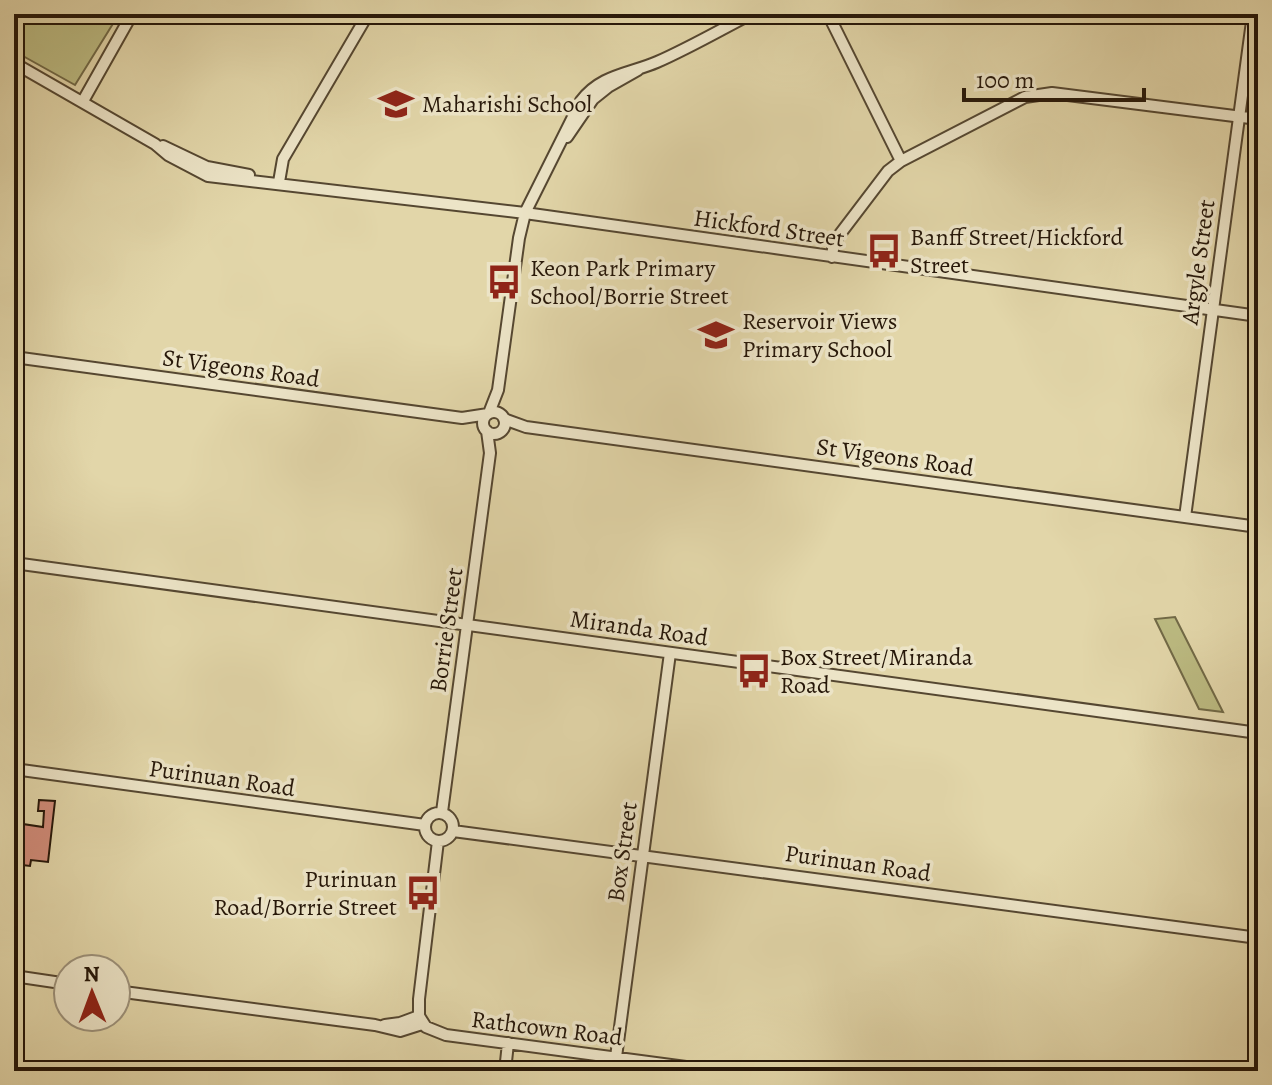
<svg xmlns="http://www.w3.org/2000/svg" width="1272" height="1085" viewBox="0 0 1272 1085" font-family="Alegreya,serif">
<rect width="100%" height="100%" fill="#e2d6a9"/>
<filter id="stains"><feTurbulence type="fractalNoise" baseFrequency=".0025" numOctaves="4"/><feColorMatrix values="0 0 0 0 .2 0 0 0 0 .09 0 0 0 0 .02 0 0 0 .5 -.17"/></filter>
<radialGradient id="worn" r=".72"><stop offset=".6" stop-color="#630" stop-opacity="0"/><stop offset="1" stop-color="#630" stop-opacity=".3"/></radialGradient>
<path fill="#bcbb82" stroke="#716946" stroke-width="2" d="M14 14H119L75 85 14 51Z
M1175 617 1223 712 1199 709 1155 619Z"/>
<path fill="#d18c7a" stroke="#261709" stroke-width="2" d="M39 800 55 801 48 862 31 860 30 866 14 864 16 823 43 827 44 811H38Z"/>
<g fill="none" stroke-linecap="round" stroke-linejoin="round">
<g stroke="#554731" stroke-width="14">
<path id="minor" d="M828 14 901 161
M14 63 155 144 168 155 208 176 525 213 1258 316
M83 101 132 14
M567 137 593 99 608 87 638 70
M163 146 207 167 249 175
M279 182 283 159 368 14
M832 257 834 242 888 171 901 161 1025 97 1052 93 1258 119
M14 357 462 418 488 414
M483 423a11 11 0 1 1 22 0a11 11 0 1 1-22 0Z
M489 413 498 390 519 238 525 213 581 101C600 75 629 74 657 62 689 48 720 30 751 14
M504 419 526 427 1258 527
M1185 517 1253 14
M14 563 1258 733
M14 769 425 825
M442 812 490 453 487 431
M425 827a14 14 0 1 1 28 0a14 14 0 1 1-28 0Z
M453 831 1258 938
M438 841 419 999V1016L426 1027 446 1035 716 1071
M14 976 68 984
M116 991 375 1025 400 1031 422 1024
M385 1025 400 1023 419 1016
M616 1057 670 653
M505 1071 508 1043"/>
</g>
<use href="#minor" stroke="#ece4c7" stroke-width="10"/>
</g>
<defs>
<g id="school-bare" transform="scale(2.76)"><path d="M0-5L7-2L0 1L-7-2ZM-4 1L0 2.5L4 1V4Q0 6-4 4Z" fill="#8f2418" stroke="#ece4c7" stroke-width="2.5" paint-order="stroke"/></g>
<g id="bus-bare" transform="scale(2.76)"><path d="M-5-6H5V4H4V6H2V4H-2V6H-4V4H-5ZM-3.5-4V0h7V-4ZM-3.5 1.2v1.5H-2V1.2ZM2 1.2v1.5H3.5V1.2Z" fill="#8f2418" stroke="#ece4c7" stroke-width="2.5" paint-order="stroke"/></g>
</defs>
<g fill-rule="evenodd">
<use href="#school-bare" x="396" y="104"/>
<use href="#bus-bare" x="884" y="251"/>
<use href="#bus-bare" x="504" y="282"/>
<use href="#school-bare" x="716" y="335"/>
<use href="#bus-bare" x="754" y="671"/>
<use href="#bus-bare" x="423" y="893"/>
</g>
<g text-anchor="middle" stroke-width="7" stroke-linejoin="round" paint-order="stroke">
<g font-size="24" fill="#261709" stroke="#ece4c7" text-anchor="start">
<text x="422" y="112">Maharishi School</text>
<text x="910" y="245">Banff Street/Hickford<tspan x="910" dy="28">Street</tspan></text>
<text x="530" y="276">Keon Park Primary<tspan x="530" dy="28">School/Borrie Street</tspan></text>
<text x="742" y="329">Reservoir Views<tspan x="742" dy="28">Primary School</tspan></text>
<text x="780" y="665">Box Street/Miranda<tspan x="780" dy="28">Road</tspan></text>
<text x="397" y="887" text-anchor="end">Purinuan<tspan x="397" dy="28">Road/Borrie Street</tspan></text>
</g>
<g font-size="24" fill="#261709" stroke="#ece4c7">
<text transform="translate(769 228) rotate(8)" y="8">Hickford Street</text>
<text transform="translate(1198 262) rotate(-82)" y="8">Argyle Street</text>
<text transform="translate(241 368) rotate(8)" y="8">St Vigeons Road</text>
<text transform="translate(895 457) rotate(8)" y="8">St Vigeons Road</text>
<text transform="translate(639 628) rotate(8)" y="8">Miranda Road</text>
<text transform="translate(446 630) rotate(-82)" y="8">Borrie Street</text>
<text transform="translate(222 778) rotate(8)" y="8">Purinuan Road</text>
<text transform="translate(622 852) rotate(-82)" y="8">Box Street</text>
<text transform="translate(858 863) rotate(8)" y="8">Purinuan Road</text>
<text transform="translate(547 1028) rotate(7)" y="8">Rathcown Road</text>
</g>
</g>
<rect width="1272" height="1085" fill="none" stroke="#e2d6a9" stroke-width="48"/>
<rect x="16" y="16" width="1240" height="1053" fill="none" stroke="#261709" stroke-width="4"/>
<rect x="24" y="24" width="1224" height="1037" fill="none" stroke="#261709" stroke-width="2"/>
<g transform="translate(92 993) rotate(359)"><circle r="38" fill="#ece4c7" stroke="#9d927b" stroke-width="2"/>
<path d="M0-6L14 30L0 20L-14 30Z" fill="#8f2418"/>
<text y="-12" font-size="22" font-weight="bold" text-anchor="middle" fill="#261709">N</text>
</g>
<path d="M964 88v12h180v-12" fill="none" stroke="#261709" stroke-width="4"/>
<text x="976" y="88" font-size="24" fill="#261709" stroke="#ece4c7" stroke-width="6" paint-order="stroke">100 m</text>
<rect width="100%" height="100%" filter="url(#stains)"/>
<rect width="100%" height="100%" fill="url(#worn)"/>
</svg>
